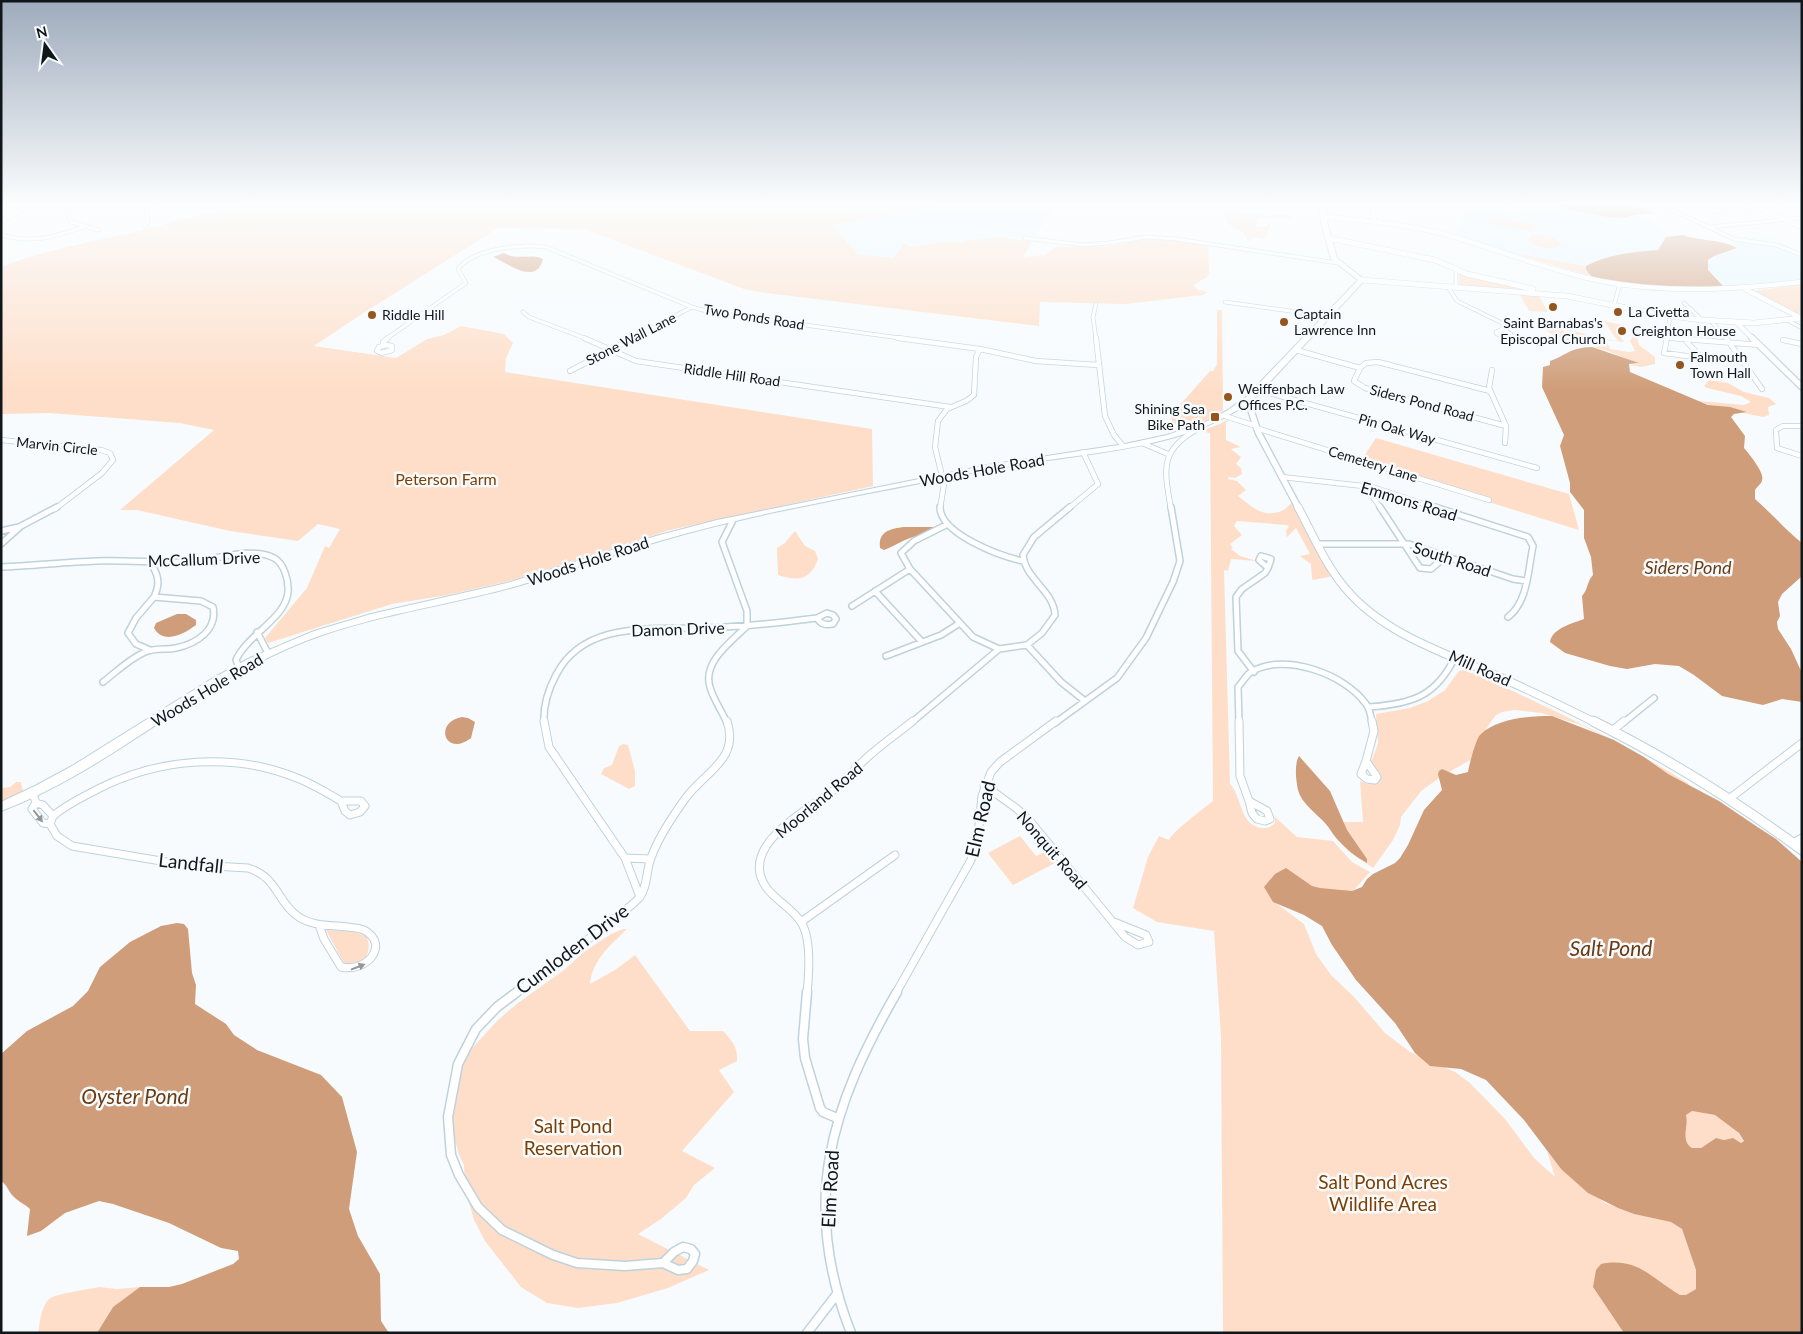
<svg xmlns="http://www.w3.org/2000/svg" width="1803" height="1334" viewBox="0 0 1803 1334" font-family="Lato,sans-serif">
<rect width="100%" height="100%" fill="#f7fbfd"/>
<path fill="#e5f6fe" d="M944 204H1056L1033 239 1001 237 964 243 943 242 912 247 906 245 893 258 858 254 829 225 920 210Z
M1465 204H1489L1512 212 1519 209 1505 204H1558L1566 209 1608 217 1622 218 1635 215 1648 219 1673 236 1667 237 1658 250 1615 255 1586 266 1512 253 1454 236 1465 211Z
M1765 236 1802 252V279L1742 287H1724L1708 270 1707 265 1711 257 1737 250 1728 239Z"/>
<path fill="#fedec8" d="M253 204H944L920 210 830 225 858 254 893 258 905 243 912 247 943 242 962 243 963 241 1001 237 1032 242 1023 257 1045 255 1054 248 1059 247H1105L1145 239 1208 243 1209 273 1207 277 1193 285 1198 290 1208 292 1203 295 1125 304 1040 302 1039 326 766 293 744 289 584 229 498 228 365 312 314 346 396 358 427 339 444 335 461 326 504 334 513 343 506 358 505 372 872 429 873 486 670 530 513 580 448 595 392 604 268 643 265 638 307 588 325 546 329 548 340 529 318 524 298 541 230 531 137 510H120L214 430 180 423 49 413 1 414V267C52 247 106 240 159 226 170 223 184 216 195 217Z
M1225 210 1265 216 1290 214 1293 219 1257 218 1256 227H1266L1268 224 1271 225 1264 239 1254 237 1248 241C1244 228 1238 232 1230 225 1227 222 1226 217 1224 213Z
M1492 217 1535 225 1531 232 1487 223Z
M1531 235C1541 234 1557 237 1562 245 1552 251 1537 248 1528 240Z
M1512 253 1586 266V269L1594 277Z
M1459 274H1462L1534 291 1459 286Z
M1802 284V314L1795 313 1753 291Z
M1520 295 1539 296 1548 312 1529 311Z
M1217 310H1222L1223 410 1216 416 1182 430 1172 422 1171 415 1210 371H1213L1217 364Z
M1604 321 1623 325 1626 331 1620 329 1616 330 1624 342 1606 340 1610 349 1629 352 1635 351 1630 341 1633 336 1630 328H1635L1639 345 1655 357V364L1641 367 1629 365 1639 364 1608 351 1592 347H1599L1579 341 1569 342 1572 348 1540 326 1545 325 1562 328 1566 334 1572 335 1569 330 1586 334 1589 338 1599 339 1596 334 1600 333 1604 339 1618 341Z
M1709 380 1728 383 1744 392 1769 398 1776 404 1768 407 1769 415 1763 417 1743 413 1747 412C1731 406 1715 409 1700 401L1744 405 1751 402 1741 396 1707 388 1704 386Z
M1227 420 1229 421 1226 422V440L1241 447 1231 449 1241 457 1236 464 1241 468 1242 474 1235 478 1229 477 1228 479 1237 481 1246 490 1238 496C1254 508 1263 519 1284 510 1287 508 1288 505 1292 503L1333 576 1314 580 1312 579 1311 564 1300 556 1310 554 1296 528 1287 537 1286 531 1289 526 1286 525 1237 521 1234 526 1242 535 1230 544 1233 548 1231 549 1240 556 1257 561 1231 559 1228 571 1224 570 1230 784C1242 796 1239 824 1261 828 1267 829 1271 827 1275 823V817L1297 837 1333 841 1352 862 1370 872 1355 889 1347 895 1272 900 1304 924 1316 954 1331 975 1355 998 1385 1033 1410 1052 1455 1072 1470 1083 1505 1119 1534 1158 1555 1177 1547 1151 1561 1169 1605 1203 1634 1214 1672 1222 1682 1229 1696 1270V1289L1630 1333H1223L1221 1037 1214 931 1157 922 1133 908 1148 857 1159 836 1169 840C1174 830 1202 810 1213 801L1210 433 1201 431 1220 424Z
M1376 438 1569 494 1579 530 1360 462Z
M795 531 805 546 815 551 818 559C810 581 798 581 778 575L777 548 785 543Z
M1463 670 1478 675C1550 708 1622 742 1689 784L1683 789 1615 743 1582 725 1541 713 1514 710 1502 712 1496 715 1488 726 1472 759 1442 776 1421 791 1401 817 1400 825 1393 840 1373 868 1348 851 1330 822H1363L1360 781 1367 784 1377 782 1371 762 1378 744 1376 714 1410 708 1428 701 1445 690 1459 671Z
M623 744 628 745 635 771V786L629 789 601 774 604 768 612 765 619 746Z
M16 782H21L23 792 1 801V788L10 787Z
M1020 836 1036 856 1045 852 1055 863 1013 885 988 853Z
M623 929H627C611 945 592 960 590 984L615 970 635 955 690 1031H723C732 1040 738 1048 737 1061L719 1070 734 1092 682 1151 715 1168 694 1185 686 1198 661 1219 638 1234 709 1270 668 1288 617 1303 578 1308 547 1303 521 1287 485 1241 474 1220 465 1189 464 1165 459 1155 453 1132V1111L464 1057 498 1020 518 1003 564 970 584 952 611 934Z
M326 930 351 931 366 936C375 951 361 972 344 963Z
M1692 1111 1715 1115 1736 1130 1744 1141 1741 1143 1733 1138 1724 1140 1716 1138 1701 1148H1692C1680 1140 1689 1126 1685 1115Z
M99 1287 117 1289 140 1287 113 1307 97 1333H38C40 1322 41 1307 49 1299 54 1294 90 1289 99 1287Z"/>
<path fill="#cf9d79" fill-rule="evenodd" d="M1558 204H1632L1656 213 1635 215 1620 218 1608 217 1566 209Z
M1683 235C1700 241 1721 239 1737 248L1714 256 1708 260V270L1724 287C1711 292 1607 284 1593 277 1590 275 1588 273 1586 269V266C1609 254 1632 252 1658 250L1666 237Z
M504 253C517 261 531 253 543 259 536 287 506 262 493 257Z
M1592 347 1639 363 1629 364 1630 372 1708 405 1730 407 1747 412 1734 414 1731 417 1745 436 1744 448C1749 454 1765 473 1762 480 1762 483 1757 487 1755 490V499C1772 514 1785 529 1802 543L1801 577 1782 594 1778 602 1780 616 1777 622 1778 629 1791 649 1802 673V702L1782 699 1763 705 1722 696 1694 675 1679 666 1655 664 1627 669 1610 666 1565 653 1550 642C1552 628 1574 623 1584 619L1582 596C1588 590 1587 581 1593 575L1591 557 1584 538V510L1570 492V483L1560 446 1564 435 1542 387 1543 367 1550 365V361C1569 354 1569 348 1592 347Z
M904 527H935V528C929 535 918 535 910 538 901 541 893 547 884 550L880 548C878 531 890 529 904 527Z
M177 614H186L196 620V625C184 634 164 645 154 628L156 623Z
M1552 716 1614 740 1644 757 1668 774 1719 801 1756 826 1776 839 1802 862V1333H1624L1593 1287 1596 1270 1601 1264C1638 1257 1651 1278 1680 1295H1686L1696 1289V1270L1682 1229 1671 1222 1634 1214 1618 1208 1588 1193 1561 1169 1524 1120 1486 1080 1461 1069 1430 1066 1415 1053 1395 1023 1356 980 1332 945 1322 926 1304 915 1273 902 1264 887 1275 874 1286 868 1312 886 1320 888 1352 891 1362 887 1367 879 1373 874 1395 863 1400 858 1408 845 1424 810 1442 790 1438 774 1439 771 1442 769 1456 775 1468 772C1469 765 1476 739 1480 735 1497 718 1529 716 1552 716ZM1692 1111 1715 1115 1739 1133 1744 1141 1741 1143 1733 1138 1724 1140 1716 1138 1701 1148H1692C1680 1140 1689 1126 1686 1115Z
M462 717 468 718 475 722 471 738C445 758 433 722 462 717Z
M1299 756 1330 791 1347 830 1367 859V863C1356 857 1345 848 1337 839 1332 834 1330 828 1325 823 1317 814 1301 803 1298 790 1296 781 1294 764 1299 756Z
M177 923 184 924 188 929 192 973 196 985 195 1004 226 1024 234 1035 257 1050 321 1075 342 1097 357 1152 349 1209 358 1236 380 1274 381 1321 389 1333H97L113 1307 140 1287H169L182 1284 233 1264 239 1259 238 1251 221 1248 169 1223 113 1204 99 1201 65 1213 41 1231 27 1236 30 1209C25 1204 17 1201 12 1195 8 1190 7 1185 1 1181V1054L27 1031 73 1006 88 991 100 967 130 942 161 926Z"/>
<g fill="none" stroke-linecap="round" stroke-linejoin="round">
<g stroke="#bed2dc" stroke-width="4.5">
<path id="street-far4" d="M56 204 65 208 71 222 98 230
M1371 204 1375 221
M1659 204 1734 239 1776 245 1802 255
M1716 211 1754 206
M144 227 148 221 146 209 150 204
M1710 227 1802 218
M1 235C34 244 53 237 84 227
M1024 238 1083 245 1109 243 1146 237 1176 239 1338 263
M1456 270V288
M1448 287 1457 301 1504 324 1503 329
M1225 302 1327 316
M1684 303 1702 320
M1614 305 1620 284
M523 312 529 317 587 339
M1787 320 1802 328
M1711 321 1727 339
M1503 329 1511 334V336L1504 337 1497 334 1496 332Z
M1666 337 1681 339
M386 339 466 283 458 269C473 248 522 244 546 247L692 307 710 312 907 339
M631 339 692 307
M1096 339 1093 317 1096 304
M1666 339 1670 317"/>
</g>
<g stroke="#bed2dc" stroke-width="6">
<path id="street-far3" d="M584 338 636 361 950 407
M898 338 980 349 1036 361 1098 365
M1096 338 1105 416 1114 435 1123 446
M1667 338 1664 353 1702 358 1686 341
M1671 338 1760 345
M1726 338 1762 389
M1783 340 1802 344
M386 345 392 346V350L382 353 377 351 379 347Z
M383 346V342L388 338
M1296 350 1360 368 1354 381 1365 388 1506 426
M1360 368 1366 363 1378 362 1490 391
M1492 370 1489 388 1506 426 1505 443
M570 371 633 338
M1259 390 1537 468
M1225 416 1256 426
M1802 426H1783L1776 430 1777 448 1802 456
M1256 428 1489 500
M1 440 101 450 110 453 113 460 102 473 55 509
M1142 443 1168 454
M1282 477 1372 487 1439 509
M1366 486 1381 509
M940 509 944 484 935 447 938 421 947 409 966 401 974 395 976 357 980 349
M1068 509 1098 484 1083 452
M1171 509C1164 469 1159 450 1199 428"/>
</g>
<g stroke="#bed2dc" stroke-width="8">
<path id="street-far2" d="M940 507C940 534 1000 556 1023 561
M1380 507 1420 568 1431 569 1446 556
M1435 507 1528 537 1533 546C1528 570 1528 602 1508 617
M946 525 914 541 901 553 910 569 973 637 999 649
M1 531 19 527
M1 544 21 526 57 507
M1318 544H1409L1513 579 1526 581
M1261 556 1271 559 1268 568 1259 560Z
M149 561C158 573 161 583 154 597
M1 567C33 566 64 562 96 561 128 560 159 563 191 562 216 560 250 546 274 558 284 563 289 581 288 592 286 618 247 635 236 660L239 667
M875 591 922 642
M852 606 910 569
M827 613 833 615 836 619 833 624C826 625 821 625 817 618Z
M257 632 268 653
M1027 645 1042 633 1055 615C1054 591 1025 579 1023 555L1034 537 1070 507
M886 656 941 635 960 623
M1254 672 1238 651 1236 597 1242 589 1265 573 1268 568
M103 682C116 672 129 659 145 652 155 648 165 650 176 648 196 644 218 630 213 607L201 601 154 597 136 618 128 633 136 644 150 650
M1369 707C1411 704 1436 697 1455 657
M544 723C543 706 548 690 556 675 584 620 652 630 703 628 741 627 779 623 817 618
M727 723C722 711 713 699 710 687 702 662 732 641 747 626V611L722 542 733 520
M911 723 999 649 1027 645 1061 682 1085 701
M1055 723 1117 678 1146 638 1173 582 1180 561 1171 507
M1239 723 1238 687C1242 683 1246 675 1251 672 1284 652 1345 674 1366 704 1370 709 1371 717 1372 723
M1623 723 1654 698"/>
</g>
<g stroke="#bed2dc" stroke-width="9">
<path id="street-far1" d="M544 721 549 747 625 858 650 859
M1239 721 1240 776 1249 801
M1612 731 1624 721
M1366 761 1377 777 1375 780 1367 779 1361 774Z
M1366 761 1374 731 1372 721
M984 785 1016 808 1030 821 1125 937 1138 945 1149 942 1146 935 1114 922
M33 793 36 803 32 809 43 823 50 824
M1729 799 1802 743
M341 801H361L365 806 360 812 350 815 345 811Z
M1249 801 1267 811 1270 819 1265 821 1257 819 1252 813Z
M36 803 43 805 53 816 50 824 57 836 72 846 179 864 248 868C277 877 276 899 296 915 315 930 342 923 364 930 391 945 366 973 341 967L324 939 319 925
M53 816C67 804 83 797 98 789 159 758 234 752 297 778 313 784 327 793 341 801
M1793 843 1802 838
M625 858 640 897
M801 922 895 855
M516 993C547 970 579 947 610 922 619 914 631 907 639 898 648 887 646 870 651 858 658 838 672 817 685 799 704 772 740 760 727 721
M807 993C809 974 812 939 801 922 792 908 775 900 766 887 737 845 810 809 835 789 848 778 858 765 871 754 884 743 899 732 913 721
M896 993 971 860 978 834 982 796 991 772 1000 762 1056 721"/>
</g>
<g stroke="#bed2dc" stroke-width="11">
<path id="street" d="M517 992 497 1007 476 1029 458 1064 448 1117 451 1155 459 1175 478 1207 502 1230 553 1255 577 1263 625 1266 663 1263
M807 992 803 1039 805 1058 820 1108 823 1112 837 1118
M683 1247 691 1249 695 1254 693 1261 687 1269 678 1270 663 1263 674 1252Z
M807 1333 837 1294
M851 1333C800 1203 830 1108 897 992"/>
</g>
<g stroke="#bed2dc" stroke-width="5.5">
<path id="secondary-far3" d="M1749 204 1802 227
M1324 217C1364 220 1405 224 1444 234 1497 249 1547 270 1601 281 1668 294 1735 289 1802 282
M1 221 34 204
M1745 289 1801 318
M1737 323 1753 339"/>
</g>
<g stroke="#bed2dc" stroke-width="8">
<path id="secondary-far2" d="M1752 338 1802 387
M1248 401 1258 432 1299 509"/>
</g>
<g stroke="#bed2dc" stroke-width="9">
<path id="secondary-far1" d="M1298 507C1313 535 1326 566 1346 589 1383 633 1442 652 1493 674 1527 689 1562 706 1596 723"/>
</g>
<g stroke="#bed2dc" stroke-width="11">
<path id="secondary" d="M1593 721C1667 758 1736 801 1802 850"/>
</g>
<g stroke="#bed2dc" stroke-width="6">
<path id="primary" d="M1328 238 1435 260 1467 274 1533 289
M1362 280 1567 296 1662 315 1702 320 1754 323 1802 318"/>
</g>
<g stroke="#bed2dc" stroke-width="2">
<path id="highway" d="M1319 204H1325L1328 226 1337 258 1365 280 1252 401C1181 450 1098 451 1016 465 963 474 911 485 858 495 793 508 727 521 663 540 614 554 566 572 517 586 452 604 386 613 322 635 205 675 116 768 1 811V802L35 786 72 766 213 678 250 658 314 631 371 614 507 583 656 536 717 520 988 465 1125 444 1167 435 1208 421 1228 410 1246 397 1358 280 1331 259 1322 226Z"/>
</g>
<use href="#street-far4" stroke="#fff" stroke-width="3"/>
<use href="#street-far3" stroke="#fff" stroke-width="4.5"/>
<use href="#street-far2" stroke="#fff" stroke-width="5"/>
<use href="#street-far1" stroke="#fff" stroke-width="7"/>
<use href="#street" stroke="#fff" stroke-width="8"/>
<use href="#secondary-far3" stroke="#fff" stroke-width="4.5"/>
<use href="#secondary-far2" stroke="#fff" stroke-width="5.5"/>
<use href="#secondary-far1" stroke="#fff" stroke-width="7"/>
<use href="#secondary" stroke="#fff" stroke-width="9"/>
<use href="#primary" stroke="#fff" stroke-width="5"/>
<use href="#highway" fill="#fff" fill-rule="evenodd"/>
</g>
<defs><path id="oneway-solid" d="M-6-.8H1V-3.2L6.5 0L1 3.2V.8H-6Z" transform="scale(1.25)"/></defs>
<g fill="#939798">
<use href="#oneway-solid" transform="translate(38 816) rotate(52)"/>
<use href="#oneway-solid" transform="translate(358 967) rotate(-21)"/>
</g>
<linearGradient id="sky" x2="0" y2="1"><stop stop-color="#9eabbc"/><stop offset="0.52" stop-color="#fbfdfe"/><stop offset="1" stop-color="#fbfdfe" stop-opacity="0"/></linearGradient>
<rect width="1803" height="391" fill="url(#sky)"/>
<g fill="#95551e" stroke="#f7fbfd" stroke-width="2">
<circle cx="1553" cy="307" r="5"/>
<circle cx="1618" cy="312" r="5"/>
<circle cx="372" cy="315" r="5"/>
<circle cx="1284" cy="322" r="5"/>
<circle cx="1622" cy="331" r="5"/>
<circle cx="1680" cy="365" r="5"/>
<circle cx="1228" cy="397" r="5"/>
<rect x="1210" y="412" width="10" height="10" rx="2.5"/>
</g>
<g text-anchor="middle" stroke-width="5" stroke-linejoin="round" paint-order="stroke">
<g font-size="14" fill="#10171a" stroke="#f7fbfd" text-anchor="start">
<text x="1628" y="317">La Civetta</text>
<text x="1294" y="319">Captain<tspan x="1294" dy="16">Lawrence Inn</tspan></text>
<text x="382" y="320">Riddle Hill</text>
<text x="1553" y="328" text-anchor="middle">Saint Barnabas's<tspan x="1553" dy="16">Episcopal Church</tspan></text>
<text x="1632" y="336">Creighton House</text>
<text x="1690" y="362">Falmouth<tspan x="1690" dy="16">Town Hall</tspan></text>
<text x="1238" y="394">Weiffenbach Law<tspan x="1238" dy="16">Offices P.C.</tspan></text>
<text x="1205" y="414" text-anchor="end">Shining Sea<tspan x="1205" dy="16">Bike Path</tspan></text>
</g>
<g font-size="14" fill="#10171a" stroke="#f7fbfd">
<text transform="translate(754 317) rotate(9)" y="5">Two Ponds Road</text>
<text transform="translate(631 339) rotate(-27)" y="5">Stone Wall Lane</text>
<text transform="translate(732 375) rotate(8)" y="5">Riddle Hill Road</text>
<text transform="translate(1422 403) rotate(15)" y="5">Siders Pond Road</text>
<text transform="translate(1397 429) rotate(16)" y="5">Pin Oak Way</text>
<text transform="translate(57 446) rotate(6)" y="5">Marvin Circle</text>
<text transform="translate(1373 464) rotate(17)" y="5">Cemetery Lane</text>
</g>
<g font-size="16" fill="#10171a" stroke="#f7fbfd">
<text transform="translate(982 470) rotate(-10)" y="6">Woods Hole Road</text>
<text transform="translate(1409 501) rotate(17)" y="6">Emmons Road</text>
<text transform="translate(204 559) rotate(-2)" y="6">McCallum Drive</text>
<text transform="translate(1452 559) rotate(18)" y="6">South Road</text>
<text transform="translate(588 561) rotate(-18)" y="6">Woods Hole Road</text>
<text transform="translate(678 629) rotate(-2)" y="6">Damon Drive</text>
<text transform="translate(1480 668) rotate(24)" y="6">Mill Road</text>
<text transform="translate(207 690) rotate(-31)" y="6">Woods Hole Road</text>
<text transform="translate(819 800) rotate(-40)" y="6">Moorland Road</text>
<text transform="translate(1052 850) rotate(49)" y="6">Nonquit Road</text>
</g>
<g font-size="16" fill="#7e4000" stroke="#f7fbfd">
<text x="446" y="485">Peterson Farm</text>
</g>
<g font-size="18" font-style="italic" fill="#6b3b12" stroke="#f7fbfd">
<text x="1688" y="574">Siders Pond</text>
</g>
<g font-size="19" fill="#10171a" stroke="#f7fbfd">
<text transform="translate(980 819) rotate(-77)" y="7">Elm Road</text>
<text transform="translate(191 863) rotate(6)" y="7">Landfall</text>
<text transform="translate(572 949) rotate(-37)" y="7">Cumloden Drive</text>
<text transform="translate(830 1189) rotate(-87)" y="7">Elm Road</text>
</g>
<g font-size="19" fill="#7e4000" stroke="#f7fbfd">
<text x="573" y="1133">Salt Pond<tspan x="573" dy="22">Reservation</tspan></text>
<text x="1383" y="1189">Salt Pond Acres<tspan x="1383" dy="22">Wildlife Area</tspan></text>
</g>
<g font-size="21" font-style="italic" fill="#6b3b12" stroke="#f7fbfd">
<text x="1611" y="956">Salt Pond</text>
<text x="135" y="1104">Oyster Pond</text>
</g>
</g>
<rect width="1803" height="1334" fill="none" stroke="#10171a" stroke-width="5"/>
<g transform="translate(45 45) rotate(346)" stroke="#f7fbfd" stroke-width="4" paint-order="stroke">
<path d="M0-4L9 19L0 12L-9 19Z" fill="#10171a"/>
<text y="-8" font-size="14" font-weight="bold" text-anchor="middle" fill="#10171a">N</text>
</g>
</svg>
